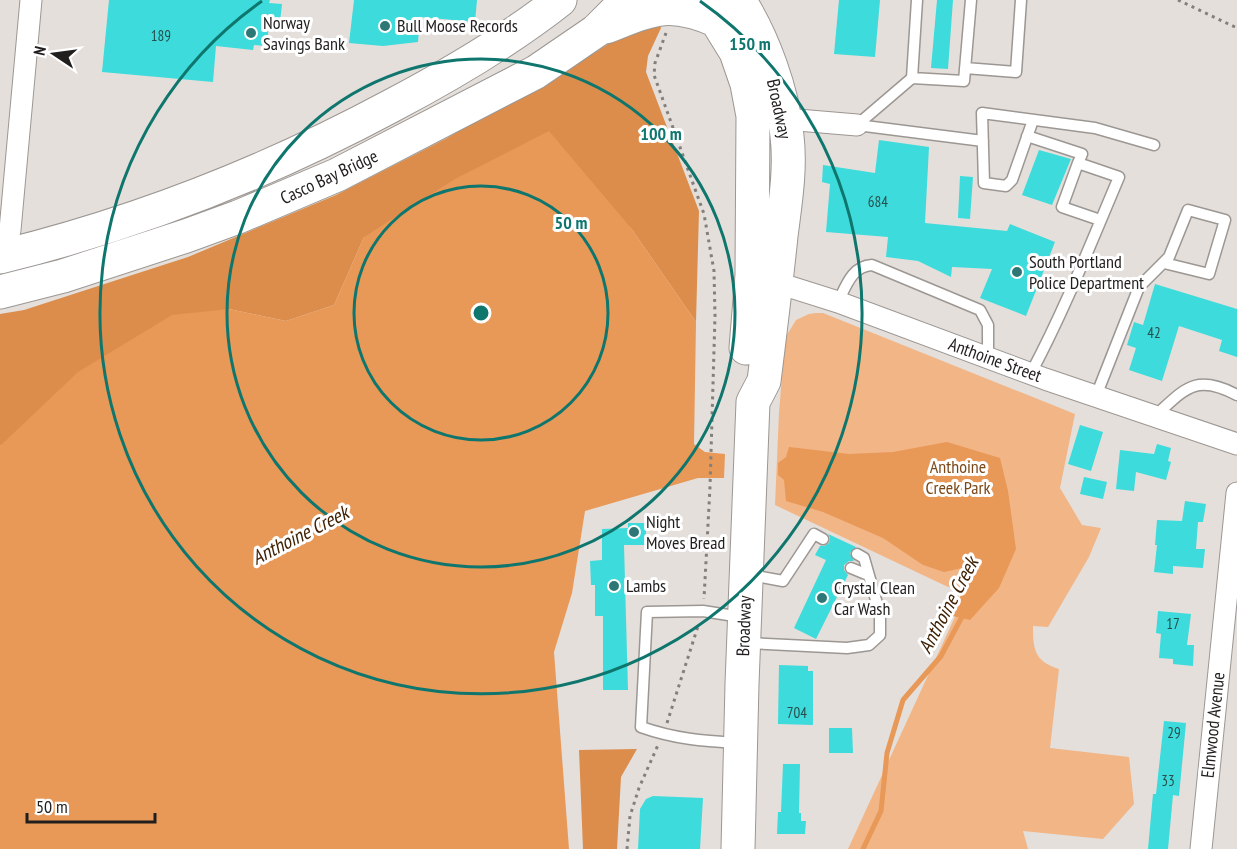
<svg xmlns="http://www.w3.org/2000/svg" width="1237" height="849" viewBox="0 0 1237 849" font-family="'PT Sans Narrow',sans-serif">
<rect width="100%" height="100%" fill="#e4dfdb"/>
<path fill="#f2b586" d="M816 313H823L1075 414 1060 488 1082 525 1101 528 1089 557 1048 627 1033 626C1033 649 1034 661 1059 669L1050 748 1129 757 1134 804 1103 839 1023 831 1028 849H848L965 595 775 505 779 413 785 338 796 320 809 314Z"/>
<path fill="#dc8d4b" d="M658 20 661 28 648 56 646 72 699 211 696 322 631 228 364 237 334 305 286 321 229 309 0 446V314L24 310 188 257 336 195 447 138 599 50 624 33Z
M637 749 621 777 617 849H583L579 750Z"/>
<path fill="#e89857" d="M549 131 631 228 696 322 694 444 705 452 725 454 724 478H698L585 511 572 593 554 652 569 849H0V446L78 372 172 315 229 309 286 321 334 305 364 237 455 179Z
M947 442 1000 458 1008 491 1016 549 999 588 970 620 948 615 974 576 976 565 944 572 923 565 883 538 823 512 786 501 784 480 778 475V463L786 457 789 447 849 454 893 452Z"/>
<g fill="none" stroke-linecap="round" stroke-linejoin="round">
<path stroke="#e89857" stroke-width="5" d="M863 849 881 811 887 753 903 700 941 656 964 613"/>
</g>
<path fill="#3ddbdb" d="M109 0H270L269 3 282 4 280 22 269 21 267 46 254 45 253 50 216 46 213 82 102 72Z
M354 0H477L475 22 420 17 418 42 383 46 349 43Z
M839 0H880L875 57 834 54Z
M937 0H953L948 69 931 68Z
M879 140 929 147 925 223 1007 231 1010 224 1055 242 1026 316 980 298 992 269 952 267 951 277 918 261 886 257 888 237 826 232 830 184 822 182 823 165 875 173Z
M1039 150 1071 159 1052 205 1022 195Z
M960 176 973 177 970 219 958 218Z
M1155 284 1237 309V357L1219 351 1222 340 1179 326 1162 381 1129 370 1136 348 1127 345 1134 322 1143 325Z
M1080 425 1103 432 1091 471 1068 464Z
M1157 444 1171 448 1168 461 1171 462 1166 480 1136 472 1134 491 1116 489 1120 450 1154 454Z
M1084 477 1107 482 1103 499 1080 494Z
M1185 501 1206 504 1203 522H1198L1196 549H1205L1203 568 1173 566V574L1154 572 1157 545H1155L1157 520 1182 521Z
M628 523H646V545H624L628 690H603V616H595V585H591L590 561 602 560V529L628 528Z
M828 534 856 547 850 553 854 561H849L844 565V570L848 575 816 639 794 628 826 560 815 555 820 546H824L829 543 830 538Z
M1158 611 1191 614 1187 645H1194L1193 666 1173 664V659L1159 658 1161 634 1156 633Z
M779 665 808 666V671H813V725L778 724Z
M1164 721 1186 723 1179 796 1173 795 1168 849H1148L1153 794H1156Z
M829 728H852L853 753H829Z
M783 764H800L799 813H801V821H806L805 834H777L778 812H781Z
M653 796 703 798 700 849H638L640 809 646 799Z"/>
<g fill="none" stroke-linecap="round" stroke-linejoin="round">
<g stroke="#9c9793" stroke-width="13">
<path id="service" d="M965 68 1016 72 1021 0
M912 78 964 81 971 0
M1033 120 1012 180 1006 186 984 183 982 113 1095 128 1154 145
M857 125 912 78 917 0
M857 125 983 141
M1027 136 1082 154 1078 163
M838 302C846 286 852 266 872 265L980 310 988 325V358
M1031 373C1065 309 1091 243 1119 177L1078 163 1062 207 1100 220
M1096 396 1139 287 1169 257 1188 210 1225 220 1209 274 1164 263
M1155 416C1185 389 1195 373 1237 395
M851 568 868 575
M751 575 783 581 814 534 823 539
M747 643 847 648 869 645 880 635V614L864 558 857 554
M738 743C703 741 675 739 641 727L647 612 703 611 741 617"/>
</g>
<g stroke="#9c9793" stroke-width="23">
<path id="minor" d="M774 118 857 125
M0 261 5 255 10 230 31 0
M765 279 838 302 1045 379 1237 444
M1201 849 1237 493"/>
</g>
<g stroke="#9c9793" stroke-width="35">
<path id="primary" d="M704 0 736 52 747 84 753 116 752 275 746 348
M606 27C654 8 669 0 718 21
M0 257C135 224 268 172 391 106 450 75 508 41 560 0
M0 292 63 276 186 236 238 217 337 175 536 72 596 31 627 0
M738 849 742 684 753 402 764 381C770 333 776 285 781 236 785 204 791 169 787 136 783 92 763 37 739 0"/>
</g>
<path stroke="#827f7c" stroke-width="3" stroke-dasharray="3 4.5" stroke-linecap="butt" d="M1178 0 1237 28
M666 33 655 63 654 75 704 214 714 271 715 316 710 487 704 599
M667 723 699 623
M627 849 630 816 639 788 658 745"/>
<use href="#service" stroke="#fff" stroke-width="10"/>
<use href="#minor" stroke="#fff" stroke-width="21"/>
<use href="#primary" stroke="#fff" stroke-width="33"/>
</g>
<g fill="none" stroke="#0f766e" stroke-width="3">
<circle cx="481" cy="313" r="127"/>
<circle cx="481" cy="313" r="254"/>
<path d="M700 1A381 381 0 1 1 262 1"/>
</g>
<g fill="#2d7776" stroke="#fff" stroke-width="2">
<circle cx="385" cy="26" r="6"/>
<circle cx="251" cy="33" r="6"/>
<circle cx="1017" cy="272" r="6"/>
<circle cx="634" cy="532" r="6"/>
<circle cx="614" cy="586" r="6"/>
<circle cx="822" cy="598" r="6"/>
</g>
<g text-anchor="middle" stroke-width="6" stroke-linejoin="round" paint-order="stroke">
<g font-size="15" fill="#274e4c">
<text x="161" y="41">189</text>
<text x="878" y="207">684</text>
<text x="1154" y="338">42</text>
<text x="1173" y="629">17</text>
<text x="797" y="718">704</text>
<text x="1174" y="738">29</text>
<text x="1168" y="786">33</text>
</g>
<g font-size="18" fill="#201f1d" stroke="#fff" text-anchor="start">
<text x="263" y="29">Norway<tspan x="263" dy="21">Savings Bank</tspan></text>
<text x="397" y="32">Bull Moose Records</text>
<text x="1029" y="268">South Portland<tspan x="1029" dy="21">Police Department</tspan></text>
<text x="646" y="528">Night<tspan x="646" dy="21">Moves Bread</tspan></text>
<text x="626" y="592">Lambs</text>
<text x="834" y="594">Crystal Clean<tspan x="834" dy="21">Car Wash</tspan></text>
</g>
<g font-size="18" fill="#201f1d" stroke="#fff">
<text transform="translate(779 109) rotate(78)" y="6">Broadway</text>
<text transform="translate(329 177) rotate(-25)" y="6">Casco Bay Bridge</text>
<text transform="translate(995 360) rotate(20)" y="6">Anthoine Street</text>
<text transform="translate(744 626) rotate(-88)" y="6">Broadway</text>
<text transform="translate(1213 725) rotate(-84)" y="6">Elmwood Avenue</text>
</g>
<g font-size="18" fill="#7c4818" stroke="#fff">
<text x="958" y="473">Anthoine<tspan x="958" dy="21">Creek Park</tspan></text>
</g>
<g font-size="20" font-style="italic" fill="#402104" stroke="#fff">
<text transform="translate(300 535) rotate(-27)" y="7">Anthoine Creek</text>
<text transform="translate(948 605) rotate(-62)" y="7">Anthoine Creek</text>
</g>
</g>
<circle cx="481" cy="313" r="9" fill="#0f766e" stroke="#fff" stroke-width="3"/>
<g font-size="18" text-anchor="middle" font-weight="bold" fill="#0f766e" stroke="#fff" stroke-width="6" stroke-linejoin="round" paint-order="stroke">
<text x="750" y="50">150 m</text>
<text x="661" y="140">100 m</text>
<text x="571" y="229">50 m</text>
</g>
<g transform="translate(54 54) rotate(283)" stroke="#ffffff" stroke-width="4.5" paint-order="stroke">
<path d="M0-4.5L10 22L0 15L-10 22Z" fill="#201f1d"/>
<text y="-9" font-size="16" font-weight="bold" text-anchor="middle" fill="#201f1d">N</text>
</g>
<path d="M27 813v9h128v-9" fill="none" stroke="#201f1d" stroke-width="3"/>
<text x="36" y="813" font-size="18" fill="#201f1d" stroke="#ffffff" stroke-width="4.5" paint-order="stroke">50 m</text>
</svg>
